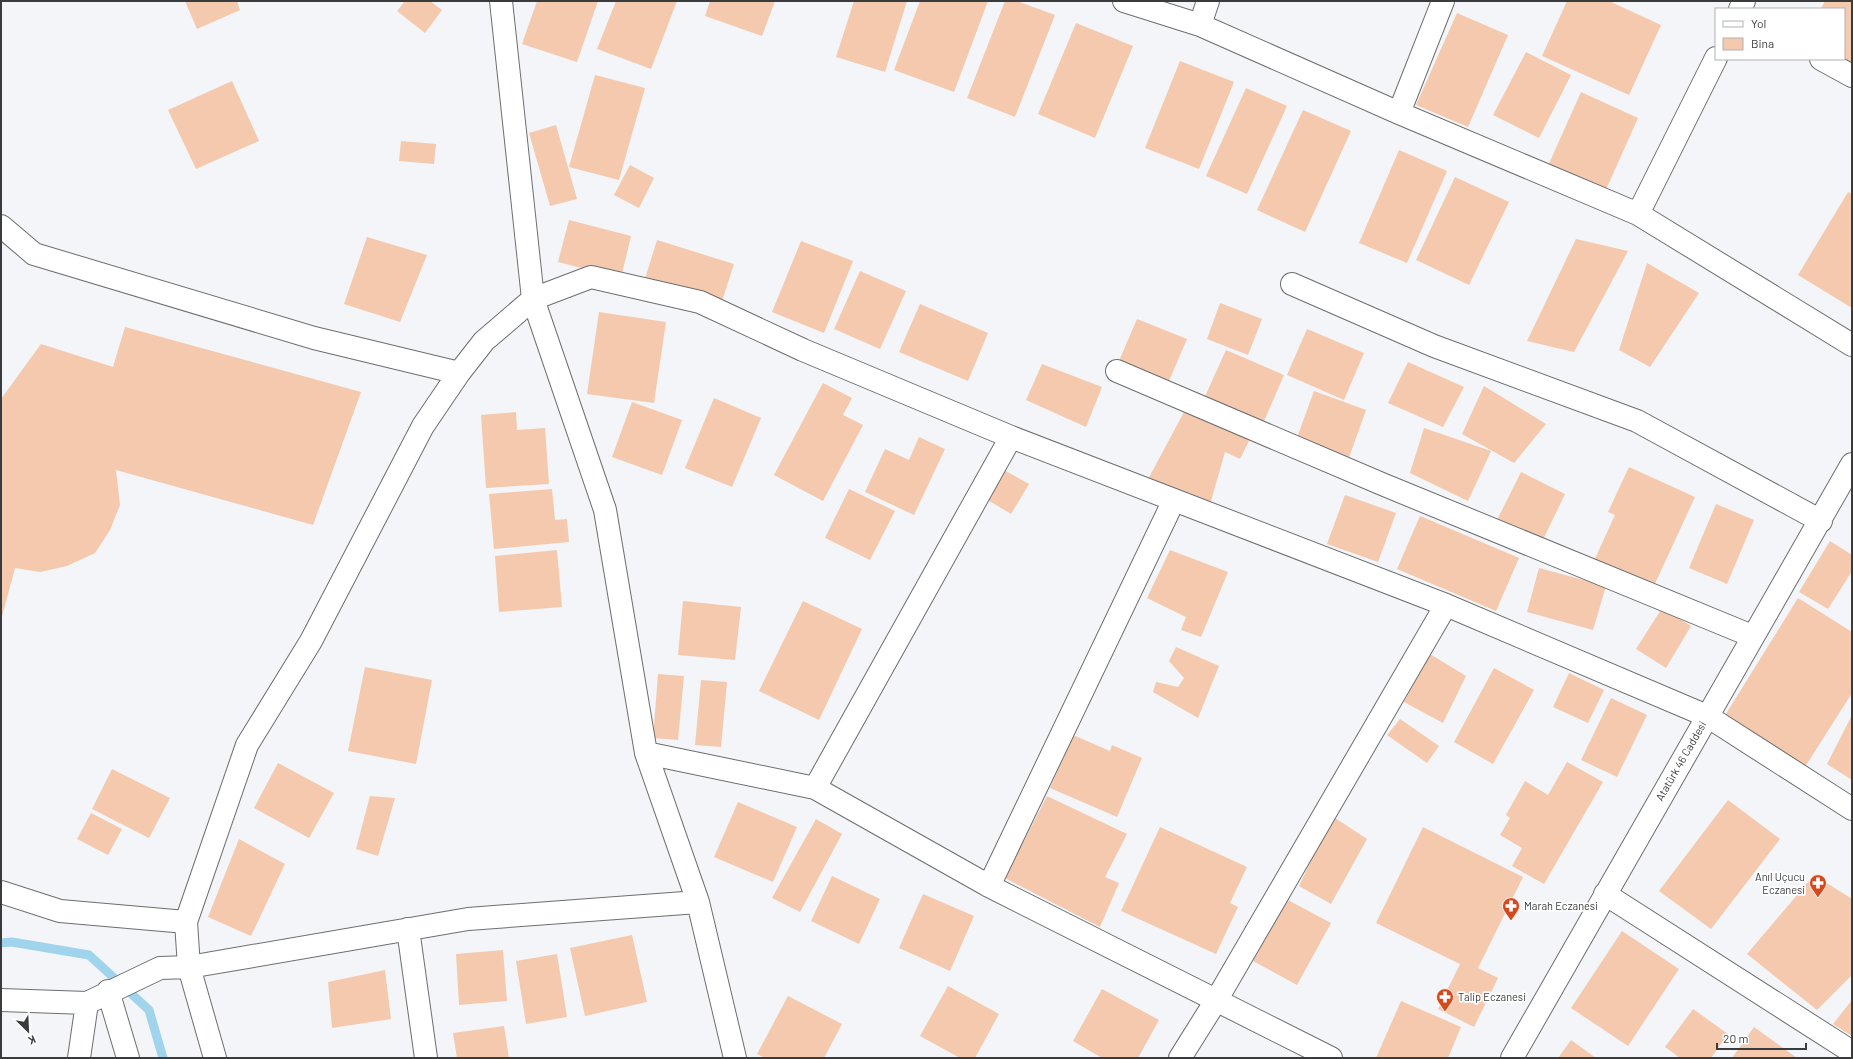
<svg xmlns="http://www.w3.org/2000/svg" width="1853" height="1059" viewBox="0 0 1853 1059" font-family="Barlow,sans-serif">
<rect width="100%" height="100%" fill="#f3f5f8"/>
<g fill="none" stroke-linecap="round" stroke-linejoin="round">
<path stroke="#a0d4ec" stroke-width="9" d="M1 943 12 942 89 955 149 1010 163 1058"/>
</g>
<path fill="#f5c9ad" d="M185 1H237L240 10 197 29Z
M405 1H430L442 10 425 33 397 11Z
M537 1H598L577 62 522 44Z
M616 1H677L651 69 597 49Z
M710 1H775L762 36 705 16Z
M854 1H907L885 72 836 57Z
M920 1H988L954 92 894 70Z
M1005 1H1017L1055 15 1015 117 967 98Z
M1567 1H1609L1661 25 1629 95 1542 56Z
M1825 1H1852V67L1835 59H1844V9H1821Z
M1457 13 1508 35 1468 127 1416 105Z
M1076 23 1133 46 1095 138 1038 114Z
M1526 52 1571 75 1539 138 1493 115Z
M1180 61 1234 82 1199 169 1145 148Z
M595 75 645 88 619 180 569 167Z
M232 81 259 141 196 169 168 110Z
M1246 88 1287 106 1247 194 1206 176Z
M1581 92 1638 118 1604 194 1547 168Z
M1303 110 1351 131 1305 232 1257 210Z
M556 125 577 199 550 206 529 133Z
M401 141 436 144 434 164 399 161Z
M1399 150 1447 171 1407 263 1359 243Z
M630 165 654 178 639 208 614 195Z
M1455 177 1509 202 1469 285 1416 260Z
M1848 192 1852 194V308L1798 275Z
M569 220 631 236 621 278 558 262Z
M367 237 427 255 400 322 344 304Z
M1576 239 1628 251 1574 352 1527 341Z
M657 240 734 264 720 307 644 282Z
M801 241 853 261 824 333 772 312Z
M1647 263 1699 293 1650 367 1619 350Z
M860 271 906 291 880 349 834 329Z
M1220 303 1262 319 1248 355 1207 339Z
M920 304 988 333 968 381 899 352Z
M599 312 666 322 654 403 587 394Z
M1137 319 1187 339 1169 381 1119 361Z
M125 327 361 392 313 525 116 470 120 505 110 530 95 553 67 566 40 572 15 568 1 620V399L41 344 113 367Z
M1307 329 1364 353 1344 400 1287 375Z
M1226 350 1284 375 1261 428 1202 403Z
M1408 362 1464 387 1443 427 1388 403Z
M1042 364 1102 387 1086 427 1026 400Z
M823 383 852 398 843 415 863 425 823 501 774 475Z
M1484 386 1546 424 1514 463 1462 434Z
M1314 391 1366 410 1347 463 1295 443Z
M714 398 761 418 732 487 685 468Z
M632 402 682 420 662 475 612 457Z
M516 412 517 430 545 428 549 484 486 488 481 415Z
M1184 412 1251 437 1240 459 1225 452 1209 508 1146 483Z
M1424 428 1491 451 1468 501 1410 473Z
M919 437 945 449 914 515 865 492 885 449 909 460Z
M1629 467 1695 497 1653 588 1593 563 1615 515 1608 512Z
M1004 470 1029 484 1011 514 986 499Z
M1521 472 1565 494 1541 544 1496 522Z
M552 489 555 520 567 519 569 542 494 549 489 494Z
M849 489 895 511 870 560 825 538Z
M1345 495 1396 513 1378 562 1327 544Z
M1716 504 1754 520 1727 584 1689 568Z
M1420 516 1519 558 1496 611 1397 569Z
M1830 541 1852 555V571L1828 609 1799 592Z
M557 550 562 607 499 612 495 556Z
M1170 550 1228 572 1201 637 1181 630 1186 617 1147 598Z
M1539 568 1606 586 1593 630 1527 612Z
M1798 598 1852 632V693L1805 767 1724 717Z
M683 601 741 607 735 660 678 655Z
M803 601 862 629 819 720 759 691Z
M1662 608 1691 626 1666 668 1636 649Z
M1176 647 1219 666 1198 718 1153 692 1156 682 1178 687 1184 678 1169 661Z
M1430 654 1466 676 1443 723 1404 702Z
M365 667 432 680 416 764 348 751Z
M1494 668 1534 690 1493 764 1454 742Z
M1569 673 1604 690 1588 723 1553 707Z
M658 674 684 676 678 740 653 738Z
M701 680 727 682 721 747 695 745Z
M1611 698 1647 715 1617 777 1581 760Z
M1852 715V780L1827 764Z
M1400 719 1439 746 1427 763 1387 735Z
M1073 735 1110 751 1112 745 1142 758 1117 817 1050 788Z
M1567 762 1603 782 1544 884 1512 866 1522 848 1500 835 1510 818 1506 815 1525 781 1548 795Z
M278 763 334 793 309 838 254 808Z
M112 769 170 798 149 838 92 809Z
M370 796 395 798 378 856 356 849Z
M1047 796 1127 834 1105 877 1119 883 1100 927 1001 876 1024 841Z
M1728 800 1780 839 1711 929 1659 891Z
M738 802 797 827 773 882 714 857Z
M91 813 122 829 108 855 77 839Z
M1332 816 1367 839 1331 904 1299 886Z
M816 819 842 834 800 912 772 898Z
M1160 827 1247 867 1230 903 1238 907 1216 954 1121 911Z
M1423 827 1523 877 1478 968 1498 978 1474 1027 1438 1009 1460 964 1376 923Z
M239 839 285 864 251 936 208 917Z
M1814 875 1852 899V975L1817 1010 1747 954Z
M832 876 880 899 859 944 811 921Z
M923 894 974 916 950 971 899 948Z
M1286 899 1331 923 1297 985 1253 961Z
M1622 931 1679 969 1628 1046 1571 1008Z
M632 935 647 1002 585 1016 570 948Z
M503 950 507 1001 459 1005 456 954Z
M557 954 567 1017 526 1024 516 961Z
M385 970 391 1019 332 1028 328 982Z
M948 986 999 1014 975 1058H960L920 1036Z
M1102 989 1159 1020 1138 1058H1102L1073 1041Z
M788 996 842 1024 824 1058H765L757 1054Z
M1852 1000V1036L1833 1024Z
M1401 1001 1461 1027 1448 1058H1376Z
M1693 1009 1728 1034 1711 1058H1680L1665 1047Z
M504 1026 509 1058H457L453 1033Z
M1754 1027 1797 1058H1732Z
M1571 1040 1596 1058H1558Z"/>
<g fill="none" stroke-linecap="round" stroke-linejoin="round">
<g stroke="#6c6e70" stroke-width="24">
<path id="minor" d="M501 1 533 299 605 510 646 753 698 902 735 1058
M1124 1 1200 25 1399 113 1638 214 1852 345
M1740 9 1744 1
M1200 25 1208 1
M1821 59 1852 76
M1399 113 1443 1
M1638 214 1716 58
M1 226 34 254 314 338 459 373
M1292 284 1434 346 1637 421 1821 521
M1117 371 1382 484 1752 636
M646 753 815 788 989 886 1331 1058
M815 788 1011 437
M989 886 1174 500
M1 892 60 911 186 922
M1605 894 1852 1052
M408 929 426 1058
M108 991 128 1058
M1 1000 87 1003 160 968 189 967 468 919 698 902
M79 1058 87 1003
M215 1058 189 967 186 922 247 745 311 641 423 426 459 373 484 341 533 299 591 277 700 302 803 350 1011 437 1446 605 1707 716 1852 809
M1180 1058 1217 999 1446 605
M1512 1058 1852 464"/>
</g>
<use href="#minor" stroke="#fff" stroke-width="22"/>
</g>
<defs>
<g id="pharmacy-pin" transform="scale(0.9)"><path d="M0 17L-7.5 6A9.5 9.5 0 1 1 7.5 6Z" fill="#d34a1e" stroke="#fff"/><path d="M-2-6h4v4h4v4h-4v4h-4v-4h-4v-4h4Z" fill="#fff"/></g>
</defs>
<g fill-rule="evenodd">
<use href="#pharmacy-pin" x="1818" y="883"/>
<use href="#pharmacy-pin" x="1511" y="906"/>
<use href="#pharmacy-pin" x="1445" y="997"/>
</g>
<g text-anchor="middle" stroke-width="3.5" stroke-linejoin="round" paint-order="stroke">
<g font-size="11" fill="#3a3b3c" stroke="#fff">
<text transform="translate(1681 761) rotate(-60)" y="4">Atatürk 46 Caddesi</text>
</g>
<g font-size="11" fill="#3a3b3c" stroke="#fff" text-anchor="start">
<text x="1805" y="881" text-anchor="end">Anıl Uçucu<tspan x="1805" dy="13">Eczanesi</tspan></text>
<text x="1524" y="910">Marah Eczanesi</text>
<text x="1458" y="1001">Talip Eczanesi</text>
</g>
</g>
<rect width="1853" height="1059" fill="none" stroke="#3a3b3c" stroke-width="4"/>
<rect x="1715" y="8" width="130" height="52" fill="#ffffff" stroke="#b0b1b1"/>
<rect x="1723" y="21" width="20" height="6" fill="#ffffff" stroke="#b0b1b1"/>
<text x="1751" y="28" font-size="12" fill="#3a3b3c">Yol</text>
<rect x="1723" y="38" width="20" height="12" fill="#f5c9ad" stroke="#b0b1b1"/>
<text x="1751" y="48" font-size="12" fill="#3a3b3c">Bina</text>
<g transform="translate(28 1031) rotate(156)" stroke="#ffffff" stroke-width="3" paint-order="stroke">
<path d="M0-3L7 15L0 10L-7 15Z" fill="#3a3b3c"/>
<text y="-6" font-size="11" font-weight="bold" text-anchor="middle" fill="#3a3b3c">K</text>
</g>
<path d="M1717 1043v6h89v-6" fill="none" stroke="#3a3b3c" stroke-width="2"/>
<text x="1723" y="1043" font-size="12" fill="#3a3b3c" stroke="#ffffff" stroke-width="3" paint-order="stroke">20 m</text>
</svg>
